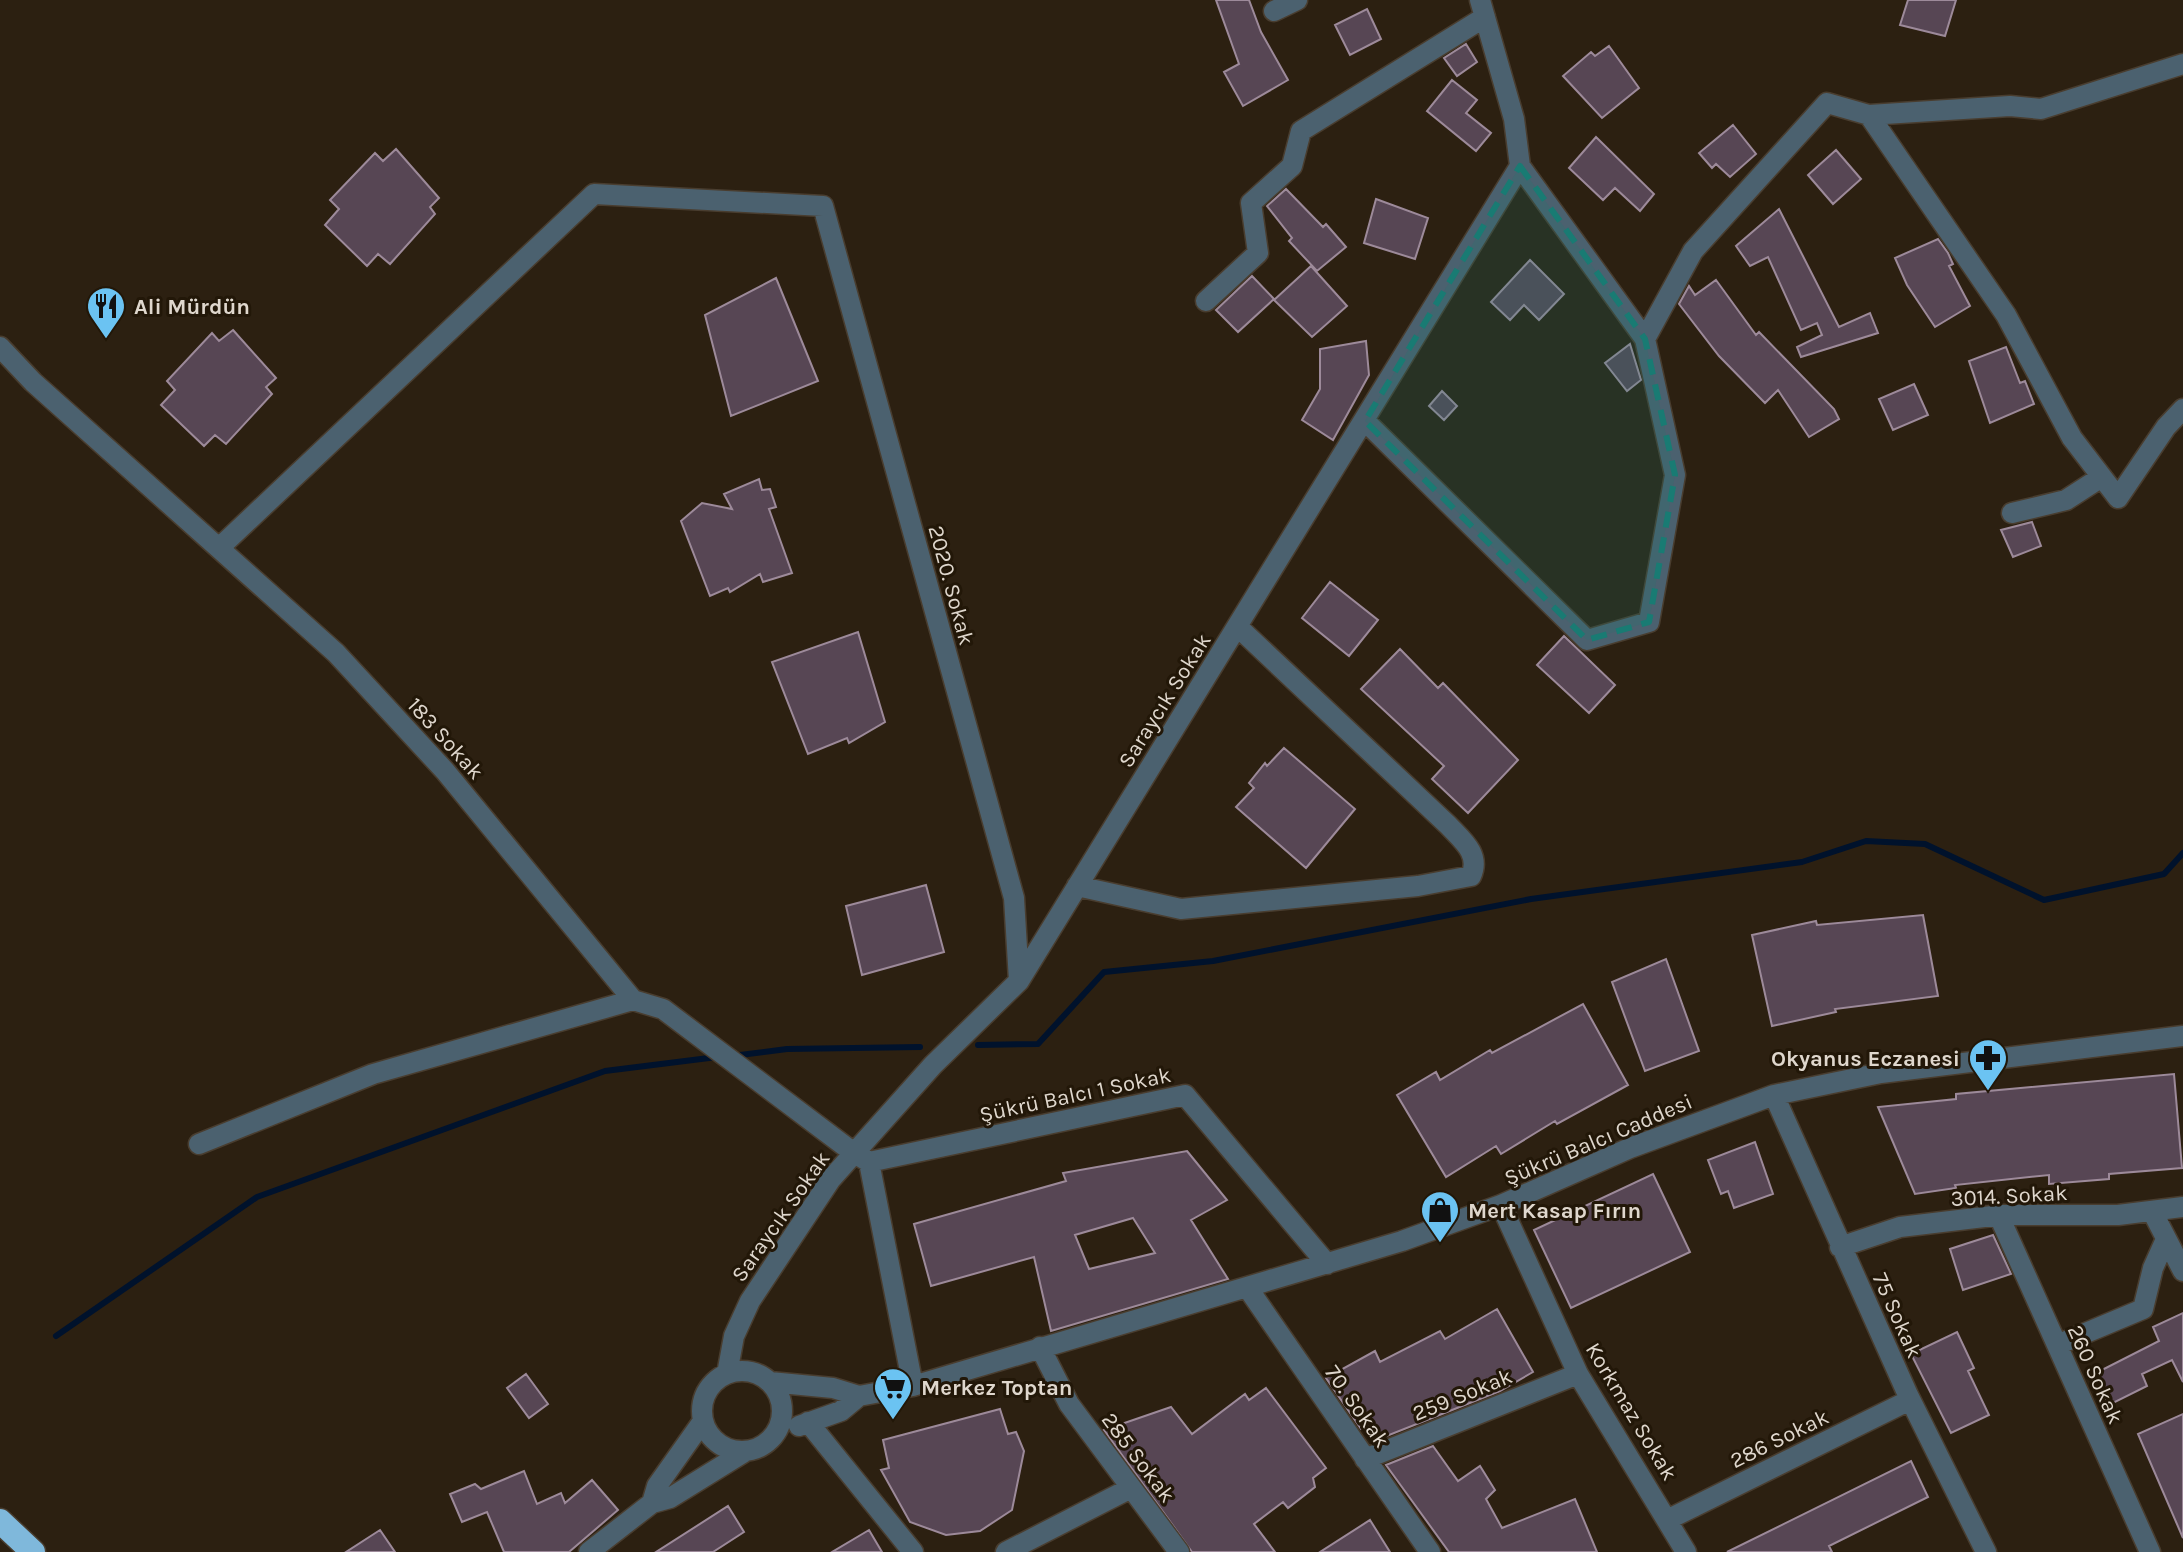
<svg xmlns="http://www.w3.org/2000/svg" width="2183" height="1552" viewBox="0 0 2183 1552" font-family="Karla,sans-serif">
<rect width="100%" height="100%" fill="#2c2011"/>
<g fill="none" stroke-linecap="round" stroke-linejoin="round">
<path stroke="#00122c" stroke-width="6" d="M978 1045 1038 1044 1104 972 1213 961 1531 899 1802 862 1866 841 1925 844 2044 900 2164 874 2183 853
M732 1056 787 1049 920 1047
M56 1336 257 1197 605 1071 717 1057"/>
</g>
<path fill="#574654" stroke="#9d8a9a" stroke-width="2" fill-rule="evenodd" d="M1216 0H1249L1261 32 1288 80 1243 106 1224 72 1239 64Z
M1908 0H1956L1945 36 1900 25Z
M1367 9 1381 39 1350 55 1335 25Z
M1466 44 1477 62 1457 76 1444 58Z
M1609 46 1639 88 1602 118 1563 76 1591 52 1595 56Z
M1452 80 1477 100 1466 113 1491 133 1476 151 1427 111Z
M1733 125 1756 154 1730 177 1716 164 1712 168 1699 153Z
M1596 137 1654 194 1640 211 1615 188 1603 200 1569 168Z
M396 149 439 198 430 207 435 214 390 264 378 254 367 266 325 225 339 209 330 200 375 153 383 161Z
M1836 150 1861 179 1833 204 1808 175Z
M1286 189 1323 227 1326 224 1346 247 1317 271 1289 241 1292 238 1267 206Z
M1376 199 1428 218 1415 259 1364 243Z
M1779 209 1839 327 1870 313 1878 333 1801 357 1797 347 1822 335 1817 323 1801 330 1768 257 1750 266 1736 246Z
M1938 239 1948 253 1953 264 1949 266 1970 306 1935 327 1907 285 1895 258Z
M1530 260 1564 294 1539 320 1524 305 1510 320 1491 302Z
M1311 266 1347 306 1312 337 1274 300Z
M1252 276 1274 299 1238 332 1216 310Z
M776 278 818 381 731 416 705 315Z
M1716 280 1756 335 1759 332 1834 409 1839 419 1809 437 1778 390 1765 403 1719 356 1679 304 1689 286 1695 295Z
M233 330 276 378 266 387 272 394 226 444 215 435 204 446 161 405 175 390 167 381 212 333 219 341Z
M1366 341 1369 375 1333 440 1302 420 1320 389V349Z
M1630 344 1641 380 1627 391 1605 363Z
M2006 347 2020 383 2025 381 2034 404 1990 423 1969 361Z
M1914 384 1928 415 1893 430 1879 399Z
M1442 391 1457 406 1444 420 1429 406Z
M759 479 762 490 770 489 776 507 769 509 792 573 763 582 760 574 730 592 728 588 710 596 681 521 702 503 732 509 724 494Z
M2032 522 2041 546 2013 557 2001 530Z
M1330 582 1378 620 1349 656 1302 618Z
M858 632 885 722 849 743 847 738 808 754 772 662Z
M1564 636 1615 685 1589 713 1537 665Z
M1400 649 1438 688 1443 683 1518 760 1468 813 1432 779 1444 766 1361 689Z
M1284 748 1355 809 1306 868 1236 807 1254 788 1249 783 1265 763 1267 766Z
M926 885 944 952 862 975 846 906Z
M1923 915 1938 996 1835 1009 1836 1012 1772 1026 1752 935 1816 921 1817 925Z
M1666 959 1699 1051 1645 1071 1612 982Z
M1583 1004 1628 1085 1557 1124 1555 1121 1501 1154 1496 1146 1446 1177 1397 1095 1436 1072 1440 1080 1490 1050 1492 1053Z
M2174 1074 2182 1168 2109 1174V1179L2049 1184V1175L1955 1185 1956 1188 1915 1194 1878 1107 1956 1099V1094Z
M1755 1142 1773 1194 1734 1208 1728 1191 1721 1194 1708 1160Z
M1187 1151 1227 1200 1191 1220 1228 1279 1051 1331 1034 1257 931 1286 914 1224 1066 1181 1063 1173ZM1133 1218 1155 1253 1089 1269 1075 1235Z
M1653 1174 1690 1252 1571 1308 1534 1230Z
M1993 1235 2011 1274 1963 1290 1950 1249Z
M1497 1309 1533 1372 1500 1391 1374 1441 1366 1426 1361 1429 1326 1378 1375 1351 1380 1362 1440 1331 1445 1339Z
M2183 1313V1382L2172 1360 2142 1374 2147 1386 2109 1405 2094 1374 2159 1341 2153 1327Z
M1957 1332 1974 1368 1968 1371 1989 1415 1951 1433 1911 1354Z
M526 1374 548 1404 529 1418 507 1388Z
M1266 1388 1326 1468 1313 1478 1315 1487 1288 1508 1283 1502 1254 1524 1275 1552H1192L1104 1430 1171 1407 1192 1434 1245 1394 1249 1400Z
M1000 1409 1008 1434 1016 1432 1024 1451 1012 1510 980 1531 946 1535 910 1522 881 1470 889 1468 883 1440Z
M2183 1414V1538L2138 1434Z
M1433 1446 1458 1481 1480 1466 1495 1490 1486 1499 1502 1528 1575 1499 1597 1552H1449L1386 1465Z
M1911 1461 1928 1497 1829 1546 1832 1552H1727Z
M524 1471 537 1504 561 1493 565 1503 592 1480 618 1510 569 1552H504L487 1512 462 1522 450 1494 475 1484 481 1489Z
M728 1506 744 1532 713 1552H656Z
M1370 1520 1390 1552H1320Z
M380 1530 395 1552H346Z
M869 1530 882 1552H832Z"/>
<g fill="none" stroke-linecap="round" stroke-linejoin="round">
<g stroke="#493d2f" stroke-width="23">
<path id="minor" d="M1274 11 1297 0
M1869 115 2006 315 2072 438 2118 498 2166 427 2183 409
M1520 166 1645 339 1693 251 1827 103 1869 115 2010 106 2041 109 2183 64
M1206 301 1258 253 1251 203 1292 166 1301 131 1485 17
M0 347 33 382 336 653 445 771 633 1000 663 1009 854 1153 869 1162 1185 1095 1327 1264
M1365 421 1587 640 1649 622 1675 475 1645 339
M2012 513 2066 500 2100 478
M219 548 594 194 823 206 1014 898 1019 981
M1077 886 1181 909 1418 886 1471 876C1481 854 1462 840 1448 825L1238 627
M1774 1095 1908 1395 1986 1552
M199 1144 373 1074 633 1000
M869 1162 913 1386
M1501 1205 1578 1374 1686 1552
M2152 1211 2183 1271
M1999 1216 2150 1552
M1840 1247 1900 1227 2001 1215H2118L2183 1207
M1247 1287 1430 1552
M2057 1345 2143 1309 2153 1268 2166 1239
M1040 1347 1069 1404 1179 1552
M702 1411a40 40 0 1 1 80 0a40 40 0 1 1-80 0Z
M727 1374 734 1336 750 1301 831 1179 933 1065 1019 981 1520 166 1514 119 1480 0
M770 1382 833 1388 859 1396 913 1386 1402 1241 1501 1205 1630 1148 1774 1095 1881 1073 2183 1036
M808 1422 913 1552
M799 1426 841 1411 859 1396
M1365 1459 1578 1374
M652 1503 657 1486 703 1421
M1669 1519 1910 1400
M589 1552 652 1503 670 1498 746 1451
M1006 1552 1131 1488"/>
</g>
<g stroke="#493d2f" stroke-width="27">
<path id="highway" d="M0 1521 33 1552"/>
</g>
<use href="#minor" stroke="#4b616f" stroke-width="20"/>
<use href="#highway" stroke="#7fb8db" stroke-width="24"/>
</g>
<path fill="#197b73" fill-opacity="0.2" stroke="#197b73" stroke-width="6" stroke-dasharray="16 10" stroke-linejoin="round" d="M1520 166 1645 339 1675 475 1649 622 1587 640 1365 421Z"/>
<defs>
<g id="restaurant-pin" transform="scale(2)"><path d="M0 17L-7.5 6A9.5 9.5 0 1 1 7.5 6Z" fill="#6bc3f2" stroke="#221708"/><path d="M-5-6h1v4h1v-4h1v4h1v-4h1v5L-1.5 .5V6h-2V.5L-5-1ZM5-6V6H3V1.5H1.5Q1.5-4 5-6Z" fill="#111"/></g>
<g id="pharmacy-pin" transform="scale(2)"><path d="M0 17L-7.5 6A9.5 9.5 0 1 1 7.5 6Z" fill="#6bc3f2" stroke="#221708"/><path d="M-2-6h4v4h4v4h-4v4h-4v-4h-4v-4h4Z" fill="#111"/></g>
<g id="shop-pin" transform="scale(2)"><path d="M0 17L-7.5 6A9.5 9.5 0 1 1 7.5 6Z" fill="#6bc3f2" stroke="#221708"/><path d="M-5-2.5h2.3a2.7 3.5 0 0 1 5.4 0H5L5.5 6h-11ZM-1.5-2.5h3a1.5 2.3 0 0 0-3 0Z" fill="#111"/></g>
<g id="supermarket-pin" transform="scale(2)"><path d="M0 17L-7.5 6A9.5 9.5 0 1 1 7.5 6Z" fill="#6bc3f2" stroke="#221708"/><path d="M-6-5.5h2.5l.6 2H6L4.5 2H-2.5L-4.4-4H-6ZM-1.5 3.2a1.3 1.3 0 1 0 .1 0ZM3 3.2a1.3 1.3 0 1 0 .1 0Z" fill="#111"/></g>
</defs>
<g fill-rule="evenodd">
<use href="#restaurant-pin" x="106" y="306"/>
<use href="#pharmacy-pin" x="1988" y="1058"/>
<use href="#shop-pin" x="1440" y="1210"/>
<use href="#supermarket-pin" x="893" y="1387"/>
</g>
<g text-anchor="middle" stroke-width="6" stroke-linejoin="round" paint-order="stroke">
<g font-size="22" font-weight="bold" fill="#dfd7cd" stroke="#221708" text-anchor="start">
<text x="134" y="314">Ali Mürdün</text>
<text x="1960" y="1066" text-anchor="end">Okyanus Eczanesi</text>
<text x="1468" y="1218">Mert Kasap Fırın</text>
<text x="921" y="1395">Merkez Toptan</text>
</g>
<g font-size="22" fill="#dfd7cd" stroke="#221708">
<text transform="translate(952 585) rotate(75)" y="8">2020. Sokak</text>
<text transform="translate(1164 700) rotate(-58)" y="8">Saraycık Sokak</text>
<text transform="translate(446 738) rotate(48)" y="8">183 Sokak</text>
<text transform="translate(1075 1094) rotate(-12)" y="8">Şükrü Balcı 1 Sokak</text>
<text transform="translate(1598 1139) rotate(-23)" y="8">Şükrü Balcı Caddesi</text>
<text transform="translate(2009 1195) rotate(-3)" y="8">3014. Sokak</text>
<text transform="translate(780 1216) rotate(-55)" y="8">Saraycık Sokak</text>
<text transform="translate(1898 1315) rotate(66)" y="8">75 Sokak</text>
<text transform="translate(2096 1374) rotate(66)" y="8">260 Sokak</text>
<text transform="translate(1462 1394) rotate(-22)" y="8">259 Sokak</text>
<text transform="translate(1358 1406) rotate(55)" y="8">70. Sokak</text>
<text transform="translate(1632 1411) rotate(59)" y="8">Korkmaz Sokak</text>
<text transform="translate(1779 1438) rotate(-26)" y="8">286 Sokak</text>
<text transform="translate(1139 1457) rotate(53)" y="8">285 Sokak</text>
</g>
</g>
</svg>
